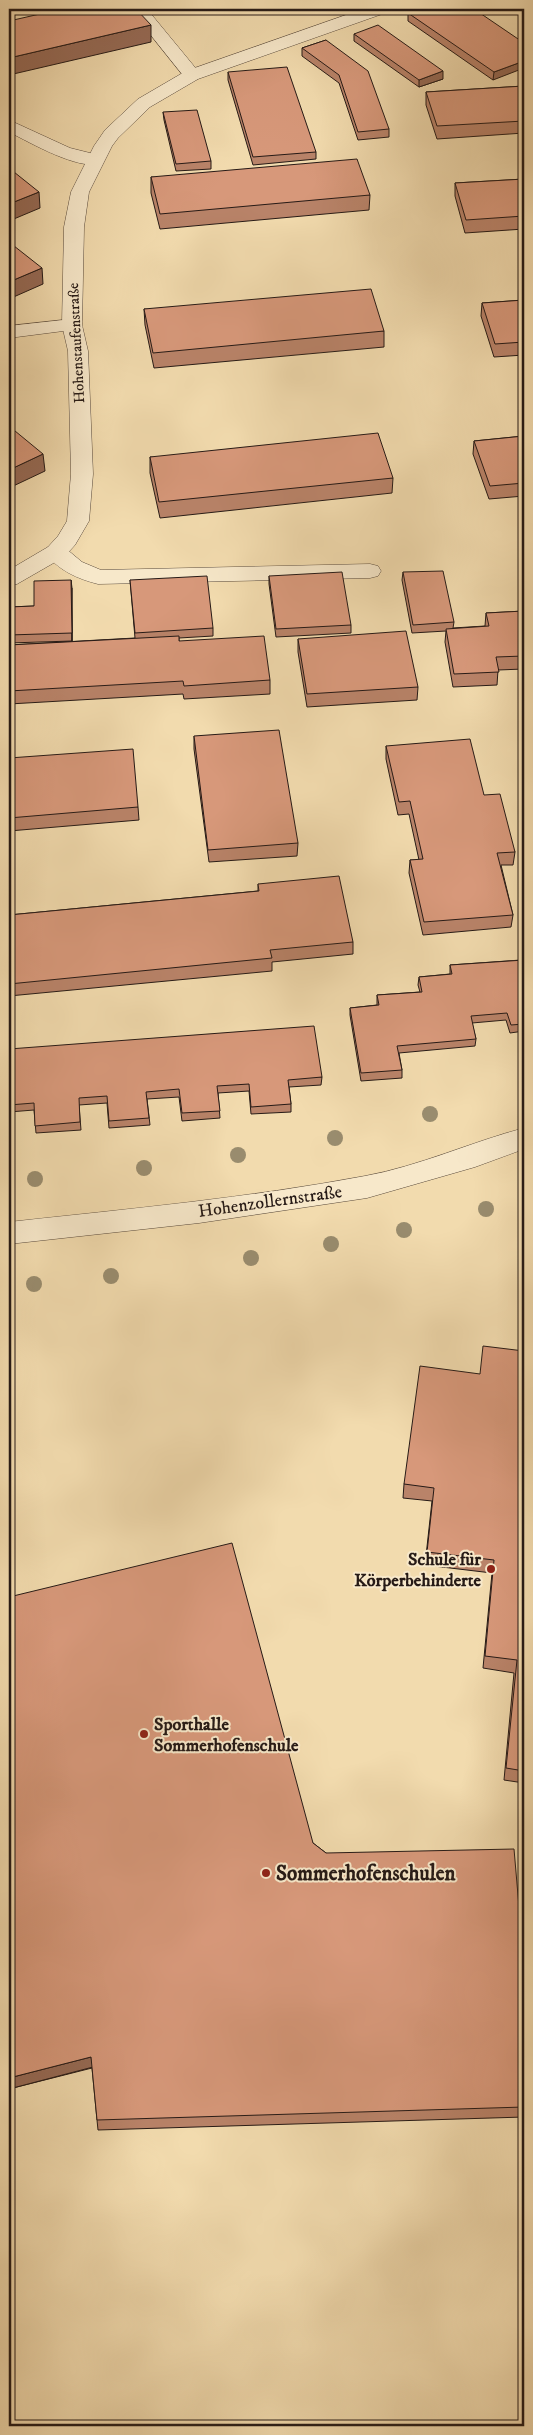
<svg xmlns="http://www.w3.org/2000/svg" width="533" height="2435" viewBox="0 0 533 2435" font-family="'IM FELL DW Pica',serif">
<rect width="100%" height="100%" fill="#f2dbae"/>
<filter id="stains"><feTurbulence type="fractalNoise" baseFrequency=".004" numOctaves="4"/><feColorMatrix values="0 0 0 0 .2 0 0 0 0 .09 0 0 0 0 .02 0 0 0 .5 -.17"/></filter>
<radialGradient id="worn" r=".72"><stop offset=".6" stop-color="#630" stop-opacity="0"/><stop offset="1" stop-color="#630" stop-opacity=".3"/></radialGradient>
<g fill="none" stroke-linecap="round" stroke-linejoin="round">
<g stroke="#594a3c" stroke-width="1">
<path id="service" d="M130 9H147L198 71 201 75 198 79H186Z
M9 120 70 148 102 156 104 160 102 164C77 170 31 143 9 132Z
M72 319 79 321 82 325 79 329 9 338V326Z
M56 545 64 547 82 562 101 570 370 564 378 566 381 571 378 576 370 578 98 584C78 579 57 570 45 552L48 547Z"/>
</g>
<g stroke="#594a3c" stroke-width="1">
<path id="minor" d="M363 9H388L385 13 198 79 150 107 118 138 112 146 89 192 84 227 82 325 88 351 93 474 89 521 75 545 64 557 17 584 9 586V570L48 547 58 536 67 521 71 474 68 351 62 325 64 227 71 192 94 146 105 130 138 99 186 71Z"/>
</g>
<g stroke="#594a3c" stroke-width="1">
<path id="tertiary" d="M524 1128V1149L475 1167 367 1198 199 1223 9 1244V1222C128 1209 248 1198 365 1176 420 1166 471 1142 524 1128Z"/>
</g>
<use href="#service" fill="#f7e8ca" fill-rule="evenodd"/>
<use href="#minor" fill="#f7e8ca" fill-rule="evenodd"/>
<use href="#tertiary" fill="#f7e8ca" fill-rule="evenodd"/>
</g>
<g fill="#998c6e">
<circle cx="430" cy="1114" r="8"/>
<circle cx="335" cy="1138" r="8"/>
<circle cx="238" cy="1155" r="8"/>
<circle cx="144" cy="1168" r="8"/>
<circle cx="35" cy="1179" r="8"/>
<circle cx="486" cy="1209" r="8"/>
<circle cx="404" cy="1230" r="8"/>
<circle cx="331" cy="1244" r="8"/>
<circle cx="251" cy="1258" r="8"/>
<circle cx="111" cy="1276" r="8"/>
<circle cx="34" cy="1284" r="8"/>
</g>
<path fill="#b98369" stroke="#261a16" d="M408 13 524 43 493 80 408 21Z
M354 34 443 79 419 87 354 41Z
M326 40 389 129V137L358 140 339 83 302 56V48Z
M228 72 316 152V159L253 165 228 80Z
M524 86V133L437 139 426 105V92Z
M163 112 211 161V169L176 171 164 120Z
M151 177 370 195 369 210 160 229 151 193Z
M524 179V229L465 233 455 196V183Z
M524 300V355L494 357 481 316 482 303Z
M144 309 384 331V347L154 368 145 325Z
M524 436V496L489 499 473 454 474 441Z
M150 457 393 478 392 493 160 518 150 473Z
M403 572 454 622 453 628 485 626 486 613 524 611V669L498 670 497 685 453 687 445 642 446 631 412 633 402 580Z
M269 576 351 625V633L276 637 269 584Z
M130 580 213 628V636L179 638V641L270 680V694L184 699 183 694 9 704V645L135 638Z
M72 588V641L9 643V607L34 606Z
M298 639 418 687 417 700 307 707 298 652Z
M194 736 298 843 297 856 209 862 194 749Z
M386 746 484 795 515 852 513 865H501L513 915 511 927 423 935 409 873 410 860H419L409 814 398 815 386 759Z
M9 758 138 807 139 820 9 831Z
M258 884 353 942V954L272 962V971L9 996V915L258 891Z
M521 950H524V1031L510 1033 506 1020 472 1023 476 1039 475 1046 399 1053 402 1070V1078L361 1081 350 1015V1008L377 1005V995L420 992 418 985 419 977 450 974V965L521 960Z
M9 1049 322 1077 321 1085 289 1087 291 1104V1112L251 1114 249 1091 218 1093 220 1118 182 1121 179 1097 147 1099 150 1125 109 1128 107 1103 79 1105 81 1130 36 1133 34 1110 9 1112Z
M524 1351V1783L504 1780 514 1673 483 1668 492 1573 425 1565 432 1501 403 1498 404 1484 480 1374Z
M9 1597 313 1843 326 1853 524 1965V2117L98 2130 97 2120 92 2068 9 2089Z"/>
<path fill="#966a55" stroke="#261a16" d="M151 25V42L9 75V58Z
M524 61V68L493 80 494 72Z
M443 71V79L419 87V80Z
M39 192 40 208 9 221V204Z
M42 268 43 284 9 299V282Z
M43 454 45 471 9 488V470Z
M71 580 72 588V641V633Z
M91 2057 93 2067 9 2089V2078Z"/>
<path fill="#d7987a" stroke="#261a16" d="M62 9H136L151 25 9 58V21Z
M421 9H474L524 43V61L494 72 408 13Z
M378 25 443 71 419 80 354 34Z
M326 40 368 71 389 129 358 132 339 75 302 48Z
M287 67 316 152 253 157 228 72Z
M524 86V121L437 126 426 92Z
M197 110 211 161 176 164 163 112Z
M357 159 370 195 160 214 151 177Z
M9 168 39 192 9 204Z
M524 179V216L466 220 455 183Z
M9 242 42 268 9 282Z
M371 289 384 331 153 353 144 309Z
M524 300V342L495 344 482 303Z
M9 426 43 454 9 470Z
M378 433 393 478 159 502 150 457Z
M524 436V483L490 486 474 441Z
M443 571 454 622 413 625 403 572Z
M342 572 351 625 276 629 269 576Z
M207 576 213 628 135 633 130 580Z
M71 580 72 633 9 635V607L34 606V581Z
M524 611V656L496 657 499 672 454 674 446 629 489 626 486 613Z
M406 631 418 687 307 694 298 639Z
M179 636V641L264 636 270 680 184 686 183 681 9 691V645Z
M279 730 298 843 208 850 194 736Z
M470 739 484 795 500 794 515 852 497 853 513 915 424 922 410 860 423 859 410 801 399 802 386 746Z
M133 749 138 807 9 818V758Z
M339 876 353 942 270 950 272 958 9 984V915L259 891 258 884Z
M521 950H524V1024L511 1025 507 1013 471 1016 476 1039 397 1046 402 1070 361 1073 350 1008 379 1005 377 995 422 992 419 977 452 974 450 965 524 960Z
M314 1026 322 1077 288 1080 291 1104 251 1107 249 1084 217 1086 220 1111 182 1113 179 1089 146 1092 149 1118 109 1121 107 1096 79 1098 80 1122 35 1126 34 1103 9 1105V1049Z
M483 1346 524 1351V1771L506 1768 517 1660 485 1656 494 1560 427 1552 434 1488 404 1484 420 1366 480 1374Z
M232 1543 313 1843 326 1853 514 1849 524 1965V2107L97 2120 91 2057 9 2078V1597Z"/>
<g fill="#8f2418" stroke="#f7e8ca" stroke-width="2">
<circle cx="491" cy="1569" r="5"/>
<circle cx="144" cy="1734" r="5"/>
<circle cx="266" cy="1873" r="5"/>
</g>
<g text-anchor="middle" stroke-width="4" stroke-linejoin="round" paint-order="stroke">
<g font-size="15" fill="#261a16" stroke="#f7e8ca">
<text transform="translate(76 343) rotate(-93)" y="5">Hohenstaufenstraße</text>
</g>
<g font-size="18" fill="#261a16" stroke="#f7e8ca">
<text transform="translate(270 1201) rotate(-8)" y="6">Hohenzollernstraße</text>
</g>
<g font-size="18" font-weight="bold" fill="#261a16" stroke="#f7e8ca" text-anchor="end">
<text x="481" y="1565">Schule für<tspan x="481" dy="21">Körperbehinderte</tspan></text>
<text x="154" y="1730" text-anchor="start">Sporthalle<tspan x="154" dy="21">Sommerhofenschule</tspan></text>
</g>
<g font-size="21" font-weight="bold" fill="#261a16" stroke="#f7e8ca" text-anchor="start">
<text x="276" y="1880">Sommerhofenschulen</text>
</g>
</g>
<rect width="533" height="2435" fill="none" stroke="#f2dbae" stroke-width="30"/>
<rect x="10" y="10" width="513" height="2415" fill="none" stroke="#261a16" stroke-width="2.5"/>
<rect x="15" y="15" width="503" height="2405" fill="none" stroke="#261a16"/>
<rect width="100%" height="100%" filter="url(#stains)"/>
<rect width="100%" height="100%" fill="url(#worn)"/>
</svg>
